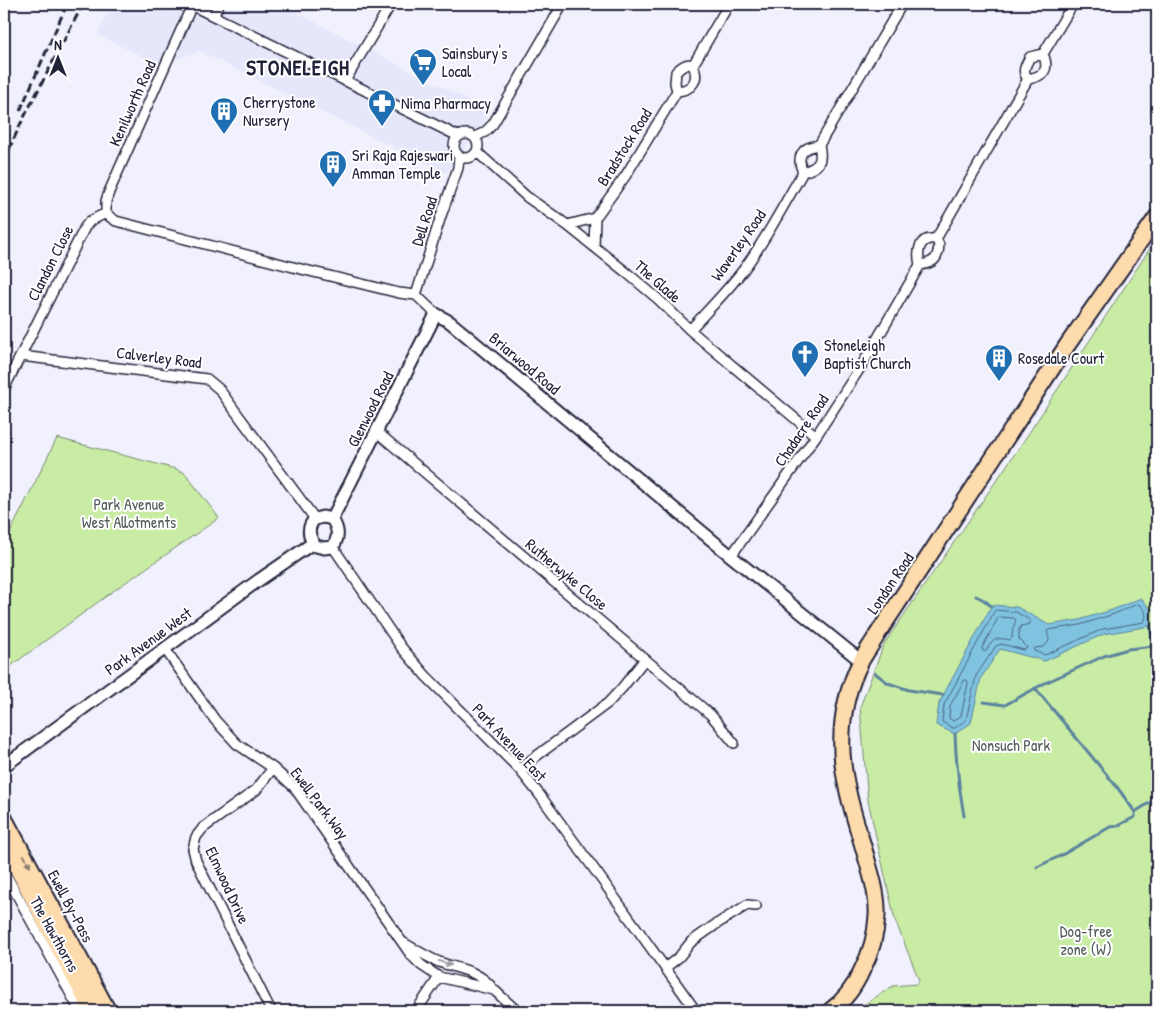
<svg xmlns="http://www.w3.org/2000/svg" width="1161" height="1015" viewBox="0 0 1161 1015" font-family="'Patrick Hand',sans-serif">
<rect width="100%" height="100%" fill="#f1f1fd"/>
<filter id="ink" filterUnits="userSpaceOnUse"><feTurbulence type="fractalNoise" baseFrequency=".02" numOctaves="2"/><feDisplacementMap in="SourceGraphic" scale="10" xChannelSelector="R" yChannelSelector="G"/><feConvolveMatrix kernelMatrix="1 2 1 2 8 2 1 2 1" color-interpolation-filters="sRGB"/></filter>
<g filter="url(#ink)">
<path fill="#e7e7fc" d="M111 4H280L491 112 446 173 199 51 160 65 98 35Z"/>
<path fill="#c9eca5" stroke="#768770" d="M1157 238V1011H854L893 986 917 984 919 980 895 920 868 801 860 707 884 644 1025 439Z
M57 438 176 469 185 473 219 518 116 589 4 671V545Z"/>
<path fill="#80c3e0" stroke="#5a839e" d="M1141 598 1151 610 1150 626 1104 634 1045 661 1000 649 981 678 971 723 955 734 936 725 939 703 992 605 1017 607 1049 625 1079 620 1112 610Z"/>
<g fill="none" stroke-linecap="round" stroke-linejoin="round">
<path stroke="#48627d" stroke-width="1" d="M1138 604C1145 608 1148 615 1144 622L1103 629 1045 655 1034 651 1035 648 1043 647C1050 642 1050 639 1047 632L1048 630 1080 625 1114 614Z
M996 610 1016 612 1030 620V624L1021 626 1019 630V639L1026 646 1027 648 1024 650 1001 644 996 646 976 676 966 720 955 728H953L942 722 944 705 994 612Z
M1000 617 1014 618 1016 620 1013 628 1012 638 1010 640C996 637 993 639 986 651H983L982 648 998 618Z
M965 680H967L968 683 961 716 953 721 949 718 950 706Z"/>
<path stroke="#5a839e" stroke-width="3" d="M976 596 984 600 991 606
M1150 626 1154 646H1157
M875 673 888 683 909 690 943 695
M1035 688 1117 787 1135 812V817L1117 826 1110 827 1062 855 1037 867
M984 702 1005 705 1045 683 1104 656 1128 649 1154 646
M955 734C956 762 959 789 964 816
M1135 812 1157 798"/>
<g stroke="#22223b" stroke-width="12">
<path id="street" d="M189 4 458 136
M213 16 219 4
M693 65 729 4
M1028 79C1021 71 1026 65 1030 57L1043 54 1073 4
M345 81 391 4
M677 91C692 90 700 80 693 65
M454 146a12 12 0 1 1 24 0a12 12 0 1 1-24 0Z
M475 137 485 132 493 124 563 4
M477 152 527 197 567 225 627 273 658 299 690 330 816 436
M803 172C796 157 801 147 819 145
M106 213 110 217 116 221 301 269 399 293 416 295 436 314
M106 213V201L109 192 192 5
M567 225 595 218
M936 239 1028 79C1044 76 1050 70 1043 54
M594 247 595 218 626 175 677 91 675 83 676 72C680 68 686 62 693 65
M920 265C934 263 938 259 939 245L936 239
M416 295 441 216 458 168 459 156
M690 330C708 310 728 290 744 269 767 238 784 204 803 172 819 167 823 162 819 145L902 4
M21 356 207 379 219 389 315 519
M4 389 85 227 90 221 106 213
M377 432 711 715 734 743
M333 547 401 647 426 676 519 769 539 794 597 873 696 1011
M731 556 816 436 862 365 920 265C917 252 918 237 936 239
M165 649 215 720 225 731 237 744 273 768 294 787 411 955 421 965 439 977 494 990 517 1011
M519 769 608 703 622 688 645 659
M4 871 80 1011
M404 943C416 950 427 957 439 962 461 970 479 970 494 990
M665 968 679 957 691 942 715 925 747 905 756 906
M271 1011 196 861 193 849 196 837 203 828 256 790 273 768
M416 1011 439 977"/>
</g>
<g stroke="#22223b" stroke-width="15">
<path id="secondary" d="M323 517 332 519C339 530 339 537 333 547L324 548 316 546C309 539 306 527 315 519 316 519 322 517 323 517Z
M332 519 436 314 450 322 731 556 861 661
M4 766 259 580 313 543"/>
</g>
<g stroke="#22223b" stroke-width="19">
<path id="highway" d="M4 818 108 1011
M4 843 92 1011
M830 1011C844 1001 855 986 862 970 871 953 876 934 877 916 878 897 872 877 867 860 858 828 847 797 843 764 839 729 845 693 861 661 866 652 872 644 877 635L1068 344 1157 217"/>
</g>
<use href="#street" stroke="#fff" stroke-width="9"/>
<use href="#secondary" stroke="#fff" stroke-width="11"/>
<use href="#highway" stroke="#fddbac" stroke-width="15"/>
<path stroke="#22223b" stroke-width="3" stroke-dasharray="8 4" stroke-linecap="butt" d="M20 111 67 4
M4 161 20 125 83 4"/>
</g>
<defs><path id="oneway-solid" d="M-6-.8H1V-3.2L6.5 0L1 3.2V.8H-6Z" transform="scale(1.25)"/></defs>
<use fill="#907e74" href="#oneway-solid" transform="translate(27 861) rotate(62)"/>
<use fill="#9c9ca7" href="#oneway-solid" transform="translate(445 963) rotate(18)"/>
</g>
<defs>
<g id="supermarket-pin" transform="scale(1.4375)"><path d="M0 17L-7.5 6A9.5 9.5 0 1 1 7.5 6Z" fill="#1f6fb2" stroke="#fff"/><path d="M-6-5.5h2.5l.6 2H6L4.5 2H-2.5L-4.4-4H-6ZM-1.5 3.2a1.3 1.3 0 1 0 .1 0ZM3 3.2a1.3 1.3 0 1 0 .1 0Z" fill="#fff"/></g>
<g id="pharmacy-pin" transform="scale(1.4375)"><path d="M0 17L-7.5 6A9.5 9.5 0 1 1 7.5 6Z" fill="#1f6fb2" stroke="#fff"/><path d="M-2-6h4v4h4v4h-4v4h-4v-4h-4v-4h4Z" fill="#fff"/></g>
<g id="building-pin" transform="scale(1.4375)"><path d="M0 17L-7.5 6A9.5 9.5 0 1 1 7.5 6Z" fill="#1f6fb2" stroke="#fff"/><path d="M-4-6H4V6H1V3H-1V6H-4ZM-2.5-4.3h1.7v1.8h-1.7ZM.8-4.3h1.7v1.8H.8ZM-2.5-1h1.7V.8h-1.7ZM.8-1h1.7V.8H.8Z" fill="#fff"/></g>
<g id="church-pin" transform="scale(1.4375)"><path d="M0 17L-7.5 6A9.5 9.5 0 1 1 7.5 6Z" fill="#1f6fb2" stroke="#fff"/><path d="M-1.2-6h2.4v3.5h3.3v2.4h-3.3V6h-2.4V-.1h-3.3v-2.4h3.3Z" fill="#fff"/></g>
</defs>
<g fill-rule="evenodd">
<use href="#supermarket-pin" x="423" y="62"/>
<use href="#pharmacy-pin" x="382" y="103"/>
<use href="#building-pin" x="224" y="111"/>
<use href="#building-pin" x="333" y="164"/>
<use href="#church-pin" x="805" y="354"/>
<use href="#building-pin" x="999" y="358"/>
</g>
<g text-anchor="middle" stroke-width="4" stroke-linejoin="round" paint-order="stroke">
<g font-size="16" fill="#22223b" stroke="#fff" text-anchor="start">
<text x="442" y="59">Sainsbury's<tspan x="442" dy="18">Local</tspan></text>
<text x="243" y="108">Cherrystone<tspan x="243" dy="18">Nursery</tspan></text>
<text x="401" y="109">Nima Pharmacy</text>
<text x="352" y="161">Sri Raja Rajeswari<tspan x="352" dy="18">Amman Temple</tspan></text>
<text x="824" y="351">Stoneleigh<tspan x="824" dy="18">Baptist Church</tspan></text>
<text x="1018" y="364">Rosedale Court</text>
</g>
<g font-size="16" fill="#22223b" stroke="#fff">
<text transform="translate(132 103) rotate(-66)" y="6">Kenilworth Road</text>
<text transform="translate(624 147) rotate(-58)" y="6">Bradstock Road</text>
<text transform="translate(424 221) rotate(-72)" y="6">Dell Road</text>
<text transform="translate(738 245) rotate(-55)" y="6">Waverley Road</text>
<text transform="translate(50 263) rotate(-63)" y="6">Clandon Close</text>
<text transform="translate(658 281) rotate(41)" y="6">The Glade</text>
<text transform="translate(159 357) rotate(7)" y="6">Calverley Road</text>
<text transform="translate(525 363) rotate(40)" y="6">Briarwood Road</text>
<text transform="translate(370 409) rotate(-63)" y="6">Glenwood Road</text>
<text transform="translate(801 430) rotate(-56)" y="6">Chadacre Road</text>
<text transform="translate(567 574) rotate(40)" y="6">Rutherwyke Close</text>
<text transform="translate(890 583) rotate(-56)" y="6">London Road</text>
<text transform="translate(148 641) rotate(-36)" y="6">Park Avenue West</text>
<text transform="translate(510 742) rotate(47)" y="6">Park Avenue East</text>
<text transform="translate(320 803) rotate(53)" y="6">Ewell Park Way</text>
<text transform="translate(228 885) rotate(65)" y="6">Elmwood Drive</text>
<text transform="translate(71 906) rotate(62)" y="6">Ewell By-Pass</text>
<text transform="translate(55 934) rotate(61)" y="6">The Hawthorns</text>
</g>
<g font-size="16" fill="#545f5b" stroke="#fff">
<text x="129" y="510">Park Avenue<tspan x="129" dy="18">West Allotments</tspan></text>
<text x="1011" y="751">Nonsuch Park</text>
<text x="1086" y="937">Dog-free<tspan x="1086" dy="18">zone (W)</tspan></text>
</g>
<g font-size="21" font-weight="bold" letter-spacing="1" fill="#22223b" stroke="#fff">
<text x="298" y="75">STONELEIGH</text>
</g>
</g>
<rect width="1161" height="1015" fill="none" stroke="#fff" stroke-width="20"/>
<rect x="10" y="10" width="1141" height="995" fill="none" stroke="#22223b" stroke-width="2" filter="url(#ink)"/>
<g transform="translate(58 58)" stroke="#ffffff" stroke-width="4" paint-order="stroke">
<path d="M0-4L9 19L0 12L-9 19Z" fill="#22223b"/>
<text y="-8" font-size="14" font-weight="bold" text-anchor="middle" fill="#22223b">N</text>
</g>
</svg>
